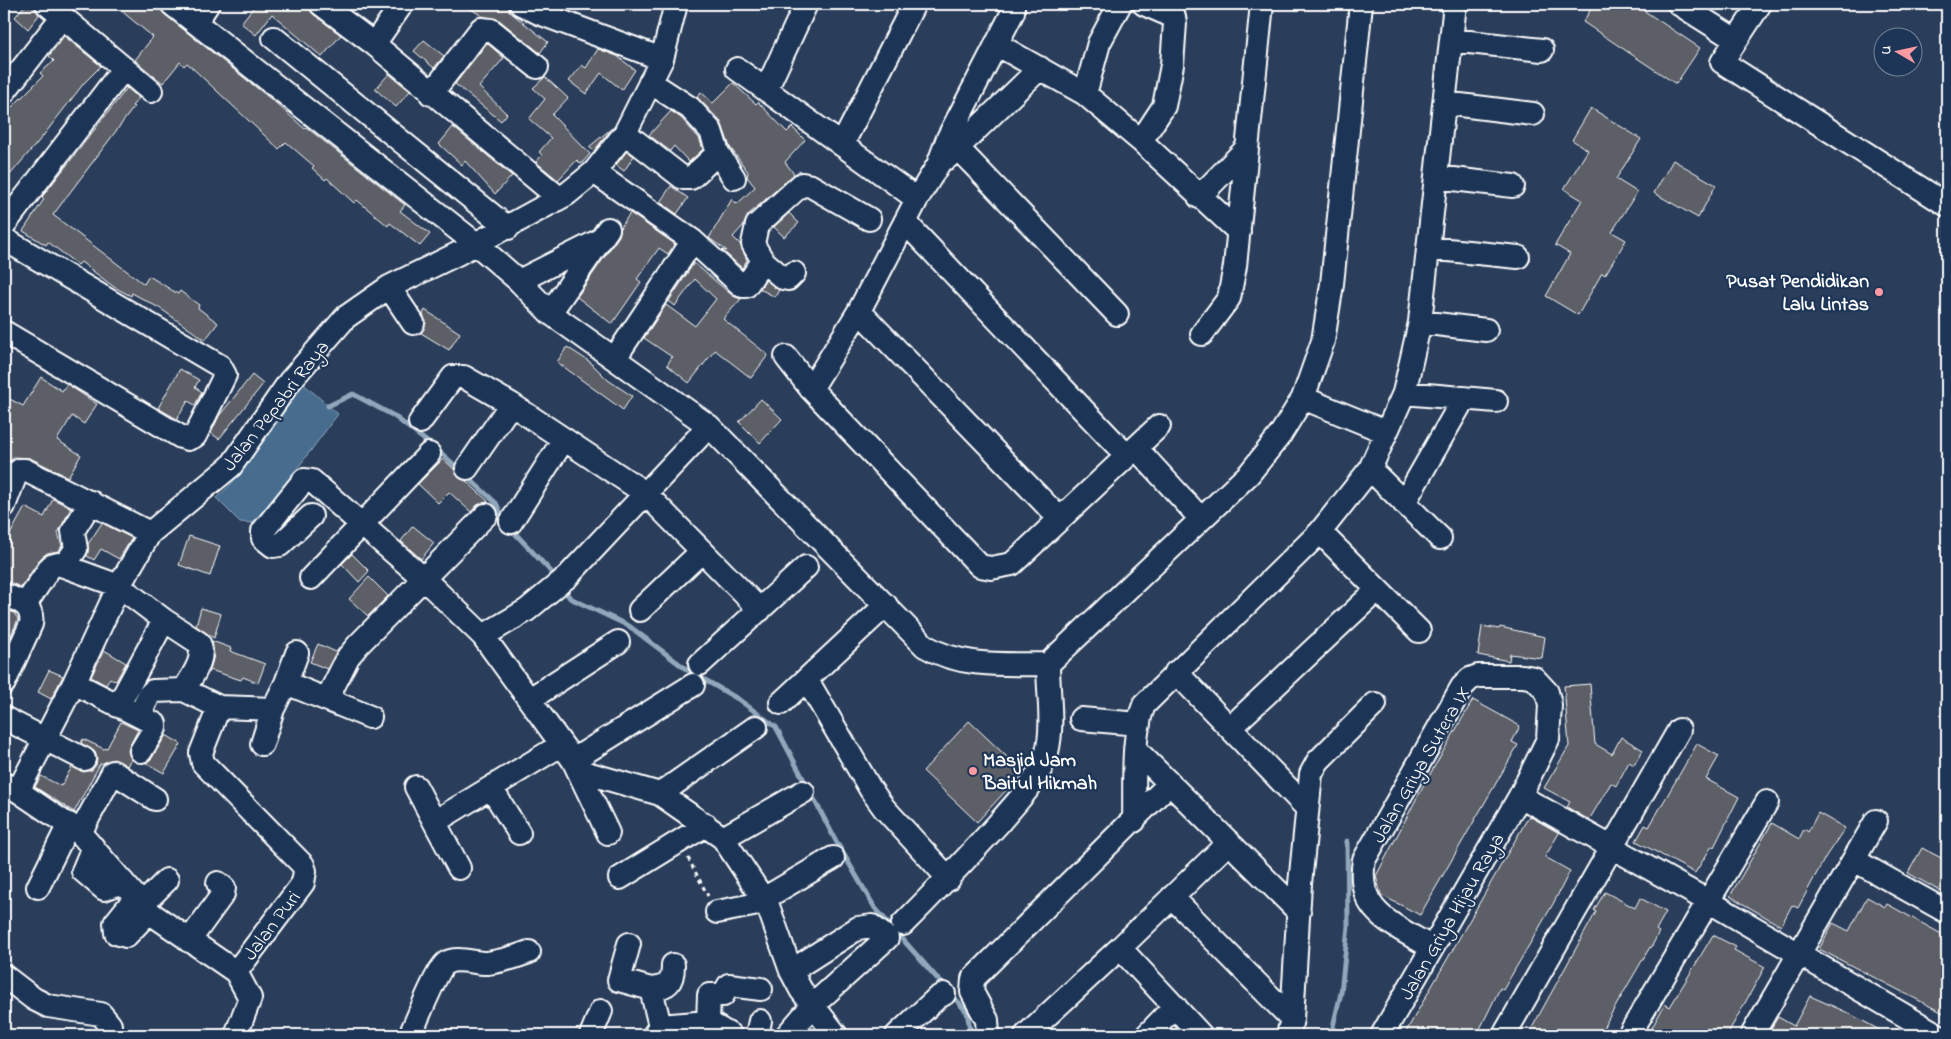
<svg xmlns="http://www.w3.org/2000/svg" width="1951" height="1039" viewBox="0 0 1951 1039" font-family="'Indie Flower',sans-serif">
<rect width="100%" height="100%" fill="#2a3d5a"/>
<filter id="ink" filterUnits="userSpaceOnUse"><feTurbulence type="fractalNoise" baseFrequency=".02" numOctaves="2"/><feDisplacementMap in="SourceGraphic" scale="10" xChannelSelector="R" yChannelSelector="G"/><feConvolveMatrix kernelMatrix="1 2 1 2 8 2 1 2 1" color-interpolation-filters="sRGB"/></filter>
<g filter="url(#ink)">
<path fill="#476c8e" stroke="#91a7bb" d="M300 381 338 414 276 497 252 523 240 522 216 498C248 473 277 416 300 381Z"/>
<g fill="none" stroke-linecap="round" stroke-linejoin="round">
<path stroke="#91a7bb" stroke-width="5" d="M328 406 353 394 394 416 440 452 496 503 505 522
M510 528 557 578
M563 588 570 598 629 626 686 669 738 699 776 727 836 841 875 908 967 1012 971 1035
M1331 1035 1341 993 1348 926 1347 841"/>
</g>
<path fill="#5c5e66" stroke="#fff" d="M26 4H33L39 15 28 29 15 17Z
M113 4H159L164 14 277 104 305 129 306 127 405 205 400 211 430 234 420 246 390 223 388 226 357 200 354 203 327 178 325 180 312 168 314 166 286 142 279 149 187 63 184 66 180 62 163 83 155 77 135 60 153 37Z
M256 4H308L313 14 341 35 322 57 272 14 256 35 241 23Z
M463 4H507L510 12 548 42 540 53 499 20 482 16Z
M1594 4H1634L1700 48 1676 84 1583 22Z
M64 36 101 66 84 83 43 136 4 182V115L43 76 40 73 54 61 49 56Z
M424 40 444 56 434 68 414 51Z
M487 43 504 58 479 87 507 114 501 121 455 84Z
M598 49 617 56 635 70 622 90 601 73 586 94 569 81 582 65 586 68Z
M389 74 410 91 396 107 375 89Z
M545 77 568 98 552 115 590 154 581 164 577 160 558 180 536 162 542 155 539 152 551 138 529 119 545 99 533 88Z
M733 83 756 104 758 102 787 132 792 127 805 140 785 162 794 174 748 215 743 226 733 237 740 244 747 260 742 268 722 250 727 251 709 238 732 199 737 204 755 187 747 177 748 172 730 147 721 122 697 97 701 92 713 103Z
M127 88 139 98 132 106 134 107 53 215 144 284 149 276 178 294 180 291 199 305 198 308 218 323 205 340 161 309 132 293 131 296 114 287 81 262 78 265 48 242 46 245 23 231 44 199 42 197Z
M1591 108 1641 139 1616 179 1637 192 1612 232 1626 240 1605 275 1602 273 1578 315 1546 296 1570 254 1555 245 1582 200 1564 189 1588 150 1572 140Z
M671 111 681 118 699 138 703 149 689 162 674 146 670 151 649 135Z
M453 127 512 176 495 194 465 161 462 165 439 144Z
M612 128 594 151 589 147Z
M627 151 634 156 624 171 616 165Z
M1673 160 1716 185 1698 218 1654 193Z
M671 186 688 198 677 214 660 202Z
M630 213 675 244 668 254 659 248 637 279 641 282 612 324 577 297 619 236 621 227Z
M789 213 799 223 784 237 774 227Z
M694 263 733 296 741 299 723 319 768 355 751 378 715 350 689 383 667 365 672 357 644 338 666 305 695 326 716 299 695 279 675 306 669 301Z
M766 280 779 290 775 297 760 289Z
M425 310 460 333 449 350 421 333 426 323 423 314Z
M567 347 590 362 608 380 632 396 623 410 557 362Z
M180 369 199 380 195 387 202 392 195 405 188 401 177 419 158 408Z
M252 375 263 384 219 439 211 433 219 416Z
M41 377 62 391 67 384 97 404 84 424 72 416 57 440 81 455 68 477 30 458 13 457 11 461 4 459V396L23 406Z
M761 399 782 419 760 443 739 422Z
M443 459 454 469 459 478 466 481 488 501 487 502 477 505 471 512 449 492 438 503 418 484Z
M53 499 71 508 58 533 62 546 58 551 47 553 41 558 21 587 4 580V535L8 538 25 507 44 517Z
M102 523 132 538 119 559 101 549 94 560 87 556 88 544Z
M413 526 434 543 421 559 401 541Z
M189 536 220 546 210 576 179 565Z
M352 554 369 571 359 582 342 564Z
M369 577 388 596 368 616 349 599Z
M201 608 221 614 214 638 196 626Z
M4 609 14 613 18 619 4 652Z
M1482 626 1499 629 1500 627 1545 637 1542 658 1510 654 1509 661 1478 655Z
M212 641 231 648 230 651 265 664 258 683 243 677 241 680 210 670 214 655Z
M318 644 336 652 327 669 310 662Z
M104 650 126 663 116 681 110 678 106 685 91 677Z
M49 670 63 676 51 699 38 692Z
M1590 684 1595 744 1612 754 1621 737 1643 750 1634 765 1629 762 1616 786 1611 783 1589 820 1567 807 1570 802 1544 788 1569 746 1564 686Z
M1473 700 1520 726 1512 742 1518 745 1420 915 1381 895 1376 876 1422 788Z
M969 721 1023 772 977 822 923 771Z
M121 722 138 730 130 745 128 751 131 759 127 766 114 759 100 764 74 812 35 787 41 776 61 786 72 767 84 772 92 770 96 765 97 758 95 752 81 743 83 739 104 749 107 748Z
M166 735 181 744 164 773 146 763 152 758Z
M1697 744 1719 756 1706 779 1739 797 1714 847 1712 846 1695 873 1636 841 1645 825 1649 827Z
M1818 813 1845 828 1826 856 1798 908 1792 905 1781 926 1730 896 1772 823 1799 839 1804 829 1808 832Z
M1529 816 1559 833 1545 857 1570 871 1553 904 1503 990 1500 988 1477 1035H1404Z
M1922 848 1947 861V895L1908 873Z
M1605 892 1635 908 1640 898 1666 912 1656 930 1659 932 1651 948 1650 947 1599 1035H1528L1596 912 1594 910Z
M1867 897 1885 907 1887 904 1947 937V1015L1819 949 1833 923 1849 931Z
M1713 935 1736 947 1734 950 1765 967 1727 1035H1648L1665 1004 1670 1007Z
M1810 996 1846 1012 1889 1035H1767L1778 1017 1794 1026Z"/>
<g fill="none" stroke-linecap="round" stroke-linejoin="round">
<g stroke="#fff" stroke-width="26">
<path id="minor" d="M47 4 151 91
M172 4 475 243 519 281 550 313 709 426 925 646C961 668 1006 664 1048 664L1249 474 1280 435 1303 398 1323 341 1332 284 1361 4
M321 4 374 44 559 198
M521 4 539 13 662 59
M1679 4 1736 40
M1760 4 1722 62 1947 205
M196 22 208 4
M274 38 508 228
M1451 40 1542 50
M374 44 402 4
M996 44 1085 94 1141 141 1239 232
M737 69 917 199
M650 82 690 108 711 131 718 153 734 178
M766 90 806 4
M4 92 62 17
M431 94 481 29 491 30 537 67
M1085 94 1099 43 1120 4
M1444 103 1533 114
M625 133 683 178H691L718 153
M948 138 1117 314
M1141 141 1164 106 1172 65 1175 23 1174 17 1144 4
M842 145 914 4
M947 158 1040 68
M594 172 693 241 742 286H746L763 261 753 244 757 225 802 184 811 186 869 219
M1436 177 1513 186
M1199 197 1246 149
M905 222 1127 456
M4 225 124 68
M4 239 220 366 225 375 195 436 188 439 181 437 4 332
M1428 248 1518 257
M763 261 783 278 788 279 794 273
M519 281 596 242
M389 287 413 323
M859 311 1060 519
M550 313 608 229
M1420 322 1486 330
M1202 334 1229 298 1235 266 1262 4
M786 357 811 389 980 566 991 568 1012 564 1159 426
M615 358 686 251
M811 389 859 311 917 199 938 165 948 138 1013 12V4
M1404 393 1496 401
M1303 398 1386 432
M420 422 453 377H464L511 404 645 493 760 610
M1136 448 1201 519
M467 468 511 404
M1370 469 1440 538
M4 472 15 477 20 470H25L150 533
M91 502 73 531 76 549 64 566 119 586 164 620 199 643C206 659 192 676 184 690
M1404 503 1464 398
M4 506 15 477
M311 516 280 545 273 546 263 538V531L304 480 312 481 423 578 483 636 573 760 608 833
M511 522 564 439
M1320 532 1419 631
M311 578 429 454
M4 595C20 600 34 606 31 624L4 683
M25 605 51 566 58 564 64 566
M640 610 701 552
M483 636 527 610 567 577 709 426
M700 664 806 567
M1176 672 1306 807
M807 680 871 790 884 808 949 879
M74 683 155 724V728L141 751
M286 683 297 653
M327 699 348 657 358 645 486 515
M530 699 618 642
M781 703 886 605
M118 706 164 620
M219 707 273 709
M140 715 149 695 153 691 184 690 219 707 201 753 203 763 303 865 305 871 303 883 236 972
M4 718 84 759
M1081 719 1139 724
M1230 728 1377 590
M262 744 273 709 286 683 370 717
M1136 750 1299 912
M573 760 693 685
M580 771 660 794 723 838 768 906 791 971 801 990 836 1035
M4 784 18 791 80 833 149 912 236 972 250 998 236 1035
M416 787 459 868
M491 788 519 833
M18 791 74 683 119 586 150 533 231 466 290 381 346 317 389 287 457 254 567 194 594 172 625 133 662 59 676 4
M660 794 756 727
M1520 796 1708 901 1938 1035
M436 821 561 745
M1134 821C1135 787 1131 736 1144 705L1320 532 1370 469 1404 393 1420 322 1455 4
M80 833 113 772 155 799
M723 838 803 792
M93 847 83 871 104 889 123 882
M1854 860 1947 912
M620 878 706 825
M38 887 69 824
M1172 897 1292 1019
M135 898 115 923 116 933 126 936 149 912
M142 905 167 880
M717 912 753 905 833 858
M903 924C936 891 967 858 998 824 1016 802 1040 780 1047 752 1054 725 1048 692 1048 664
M189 941 223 894 224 888 218 883
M629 944 619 980 651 989 660 1026
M1120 948 1201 1035
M4 976 34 999 48 1006 101 1014 110 1025V1035
M651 989C668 987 673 983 673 965
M708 1022 709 995H723L729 985 761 989
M410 1035C416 1023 437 969 446 963 457 956 476 964 488 963 502 961 516 957 529 952
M591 1035 601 1011
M654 1035 660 1026 708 1022 730 1035
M757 1035 760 1021
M787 1035 812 1006 887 938 872 926 858 928 791 971
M897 1035 937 998 944 994
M988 1035 987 1020 972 992 973 979 1170 783
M1026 1035 1120 948 1229 842
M1147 1035 1175 1006
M1288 1035 1292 1019 1300 884 1311 774 1318 761 1375 704
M1382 1035 1520 796 1548 739 1550 705 1547 692 1534 678 1523 676H1478L1470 679 1462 687 1364 860C1355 913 1394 924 1432 948
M1504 1035 1679 730
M1629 1035 1767 802
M1752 1035 1876 821"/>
</g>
<path stroke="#fff" stroke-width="3" stroke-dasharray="4 4" stroke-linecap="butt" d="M688 858 708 896"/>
<use href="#minor" stroke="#1d3557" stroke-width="22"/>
</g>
</g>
<g fill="#ff9aa2" stroke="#1d3557" stroke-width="2">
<circle cx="1879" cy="292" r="5"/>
<circle cx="973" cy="771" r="5"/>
</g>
<g text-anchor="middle" stroke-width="4.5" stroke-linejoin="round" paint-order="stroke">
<g font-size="20" font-weight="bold" fill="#fff" stroke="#1d3557" text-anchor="end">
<text x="1869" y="287">Pusat Pendidikan<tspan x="1869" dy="23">Lalu Lintas</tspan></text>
<text x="983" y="766" text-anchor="start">Masjid Jam<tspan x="983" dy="23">Baitul Hikmah</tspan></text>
</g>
<g font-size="20" fill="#fff" stroke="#1d3557">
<text transform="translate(275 405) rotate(-52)" y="7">Jalan Pepabri Raya</text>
<text transform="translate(1420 764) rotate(-60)" y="7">Jalan Griya Sutera IX</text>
<text transform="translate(1451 916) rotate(-60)" y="7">Jalan Griya Hijau Raya</text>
<text transform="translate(271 925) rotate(-53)" y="7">Jalan Puri</text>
</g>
</g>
<rect width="1951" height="1039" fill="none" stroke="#1d3557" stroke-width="20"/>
<rect x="10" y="10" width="1931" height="1019" fill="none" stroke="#fff" stroke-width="2" filter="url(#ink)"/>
<g transform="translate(1898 52) rotate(279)"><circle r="24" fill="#1d3557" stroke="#77869a"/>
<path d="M0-4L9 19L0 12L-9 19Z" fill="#ff9aa2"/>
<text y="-8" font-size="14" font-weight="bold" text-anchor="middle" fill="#ffffff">U</text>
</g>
</svg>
